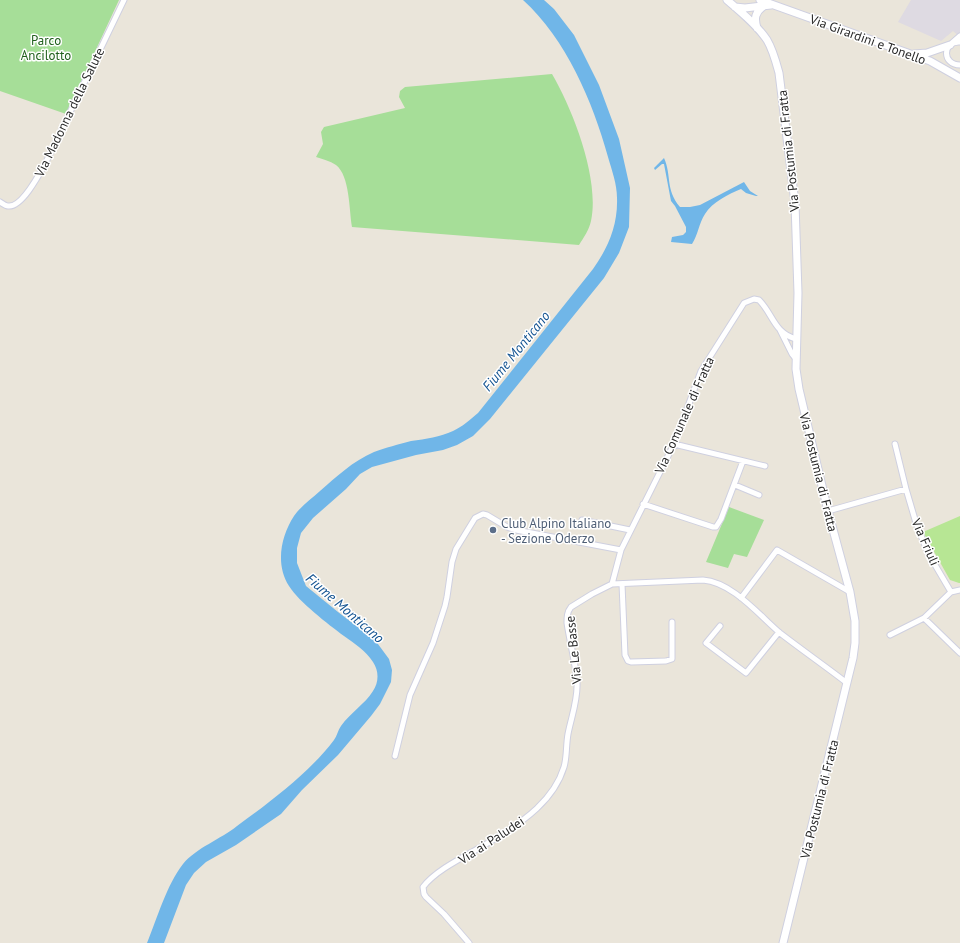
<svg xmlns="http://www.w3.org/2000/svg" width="960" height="943" viewBox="0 0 960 943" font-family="'PT Sans',sans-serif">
<rect width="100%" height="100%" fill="#eae5da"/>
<path fill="#dedae2" d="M911 0H960V37L953 31 941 41 898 22Z"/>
<path fill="#a6de98" d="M0 0H119L66 114 0 91Z
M552 74C573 110 600 179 591 221 589 230 584 237 579 245L352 227C349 210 350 176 336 165 330 161 322 159 316 157L323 144 321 132 324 127 405 108 399 97 400 91 405 87Z
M729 507 764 520 747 557 734 554 728 568 706 562Z"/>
<path fill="#b7e694" d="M960 516V583H959L950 580 923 532Z"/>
<path fill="#70b6e8" d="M523 0H544L554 9 574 35 599 85 619 139 630 188 629 227 619 253 604 278 490 419 473 436 457 445 443 450 416 455 372 467 360 474 346 489 313 518 301 533 297 548V563L306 586 338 612 375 640 389 659 392 670 391 682 380 704 371 716 338 755 302 790 281 814 236 845 206 862 194 873 186 885 164 943H147C157 919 167 884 183 864 196 848 221 839 237 826 270 802 309 773 334 740 337 736 338 730 341 726 350 713 365 704 373 691 379 682 379 671 373 662 366 651 354 643 344 636 328 624 299 602 289 586 275 564 281 536 294 516 301 506 311 499 320 491 336 477 353 461 374 452 385 448 399 444 411 441 426 439 440 437 453 431 462 427 471 419 478 413L593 269C608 248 618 225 617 198 617 184 612 171 608 157 593 102 566 39 523 0Z
M664 158C672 176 665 189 680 207H690L700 205 744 182 750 191 758 196H756L746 193 741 189C729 194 712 202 705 214 699 223 698 235 692 244L671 242 672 237 683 235 686 232V227L675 206 671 201 664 164H662L655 170 654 168Z"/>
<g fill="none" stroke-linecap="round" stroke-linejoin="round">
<g stroke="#cfd0e0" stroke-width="7">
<path id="street" d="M960 42C942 41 942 65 960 65
M952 43 960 36
M0 202C3 204 6 206 8 206 22 208 40 173 46 162L124 0
M780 330 792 354 796 359
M674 444 765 466
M895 444 906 489
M735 485 759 495
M643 504 713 527H716L721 519 743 461
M828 511 906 489 916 523 928 553 951 592
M582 520 630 530
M612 584 621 550 674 444 701 371 744 303 754 299 759 300C773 314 774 333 796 339
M622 584 625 655 628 661 631 662 666 661 672 659V622
M741 598 777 550 850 592
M924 618 960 653
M720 626 706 643 746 673 779 632
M890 635 924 618 951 592 960 590
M395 756 410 695 433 643 445 606 447 597 452 562 456 549 475 518 483 514 487 515 507 527 516 530 621 550
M469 943 444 914 426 897 424 894 423 887C438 867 475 852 496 838 524 821 554 800 564 767 567 757 566 745 568 734 571 718 578 700 577 683 576 664 570 643 567 623 567 617 567 612 571 607L592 594 612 584 703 580C732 582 759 615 780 633 802 650 825 666 847 683"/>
</g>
<g stroke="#cfd0e0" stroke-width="9">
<path id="secondary" d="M727 0C741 12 757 25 767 40 773 50 776 62 779 73L795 203 798 293 796 369 799 389 828 511 850 592 855 621V643L853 658 783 943
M760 0 930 61 960 78
M735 7 745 8 771 5
M757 28C754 18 755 12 764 6
M914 54 927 53 950 45"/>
</g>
<use href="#street" stroke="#fff" stroke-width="5"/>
<use href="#secondary" stroke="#fff" stroke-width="7"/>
</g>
<circle fill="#5c6f8a" stroke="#fff" stroke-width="1.5" cx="493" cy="530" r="4"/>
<g text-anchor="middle" stroke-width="3" stroke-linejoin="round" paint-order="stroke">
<g font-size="13" fill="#282828" stroke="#fff">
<text transform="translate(868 39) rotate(20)" y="5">Via Girardini e Tonello</text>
<text transform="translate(69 112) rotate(-64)" y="5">Via Madonna della Salute</text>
<text transform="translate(788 151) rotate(-96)" y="5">Via Postumia di Fratta</text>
<text transform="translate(684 415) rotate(-66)" y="5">Via Comunale di Fratta</text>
<text transform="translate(819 472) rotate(76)" y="5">Via Postumia di Fratta</text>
<text transform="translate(926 542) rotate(66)" y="5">Via Friuli</text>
<text transform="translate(573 650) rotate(-96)" y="5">Via Le Basse</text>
<text transform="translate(819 799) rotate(-76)" y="5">Via Postumia di Fratta</text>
<text transform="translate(491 840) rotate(-33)" y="5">Via ai Paludei</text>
</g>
<g font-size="13" fill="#20601c" stroke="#fff">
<text x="46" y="45">Parco<tspan x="46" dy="15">Ancilotto</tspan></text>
</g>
<g font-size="13" fill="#4e5e75" stroke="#fff" text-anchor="start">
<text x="501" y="528">Club Alpino Italiano<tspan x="501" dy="15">- Sezione Oderzo</tspan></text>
</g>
<g font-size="14" font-style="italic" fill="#135391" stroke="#fff">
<text transform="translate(516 351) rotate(-51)" y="5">Fiume Monticano</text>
<text transform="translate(345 608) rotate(41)" y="5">Fiume Monticano</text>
</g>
</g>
</svg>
